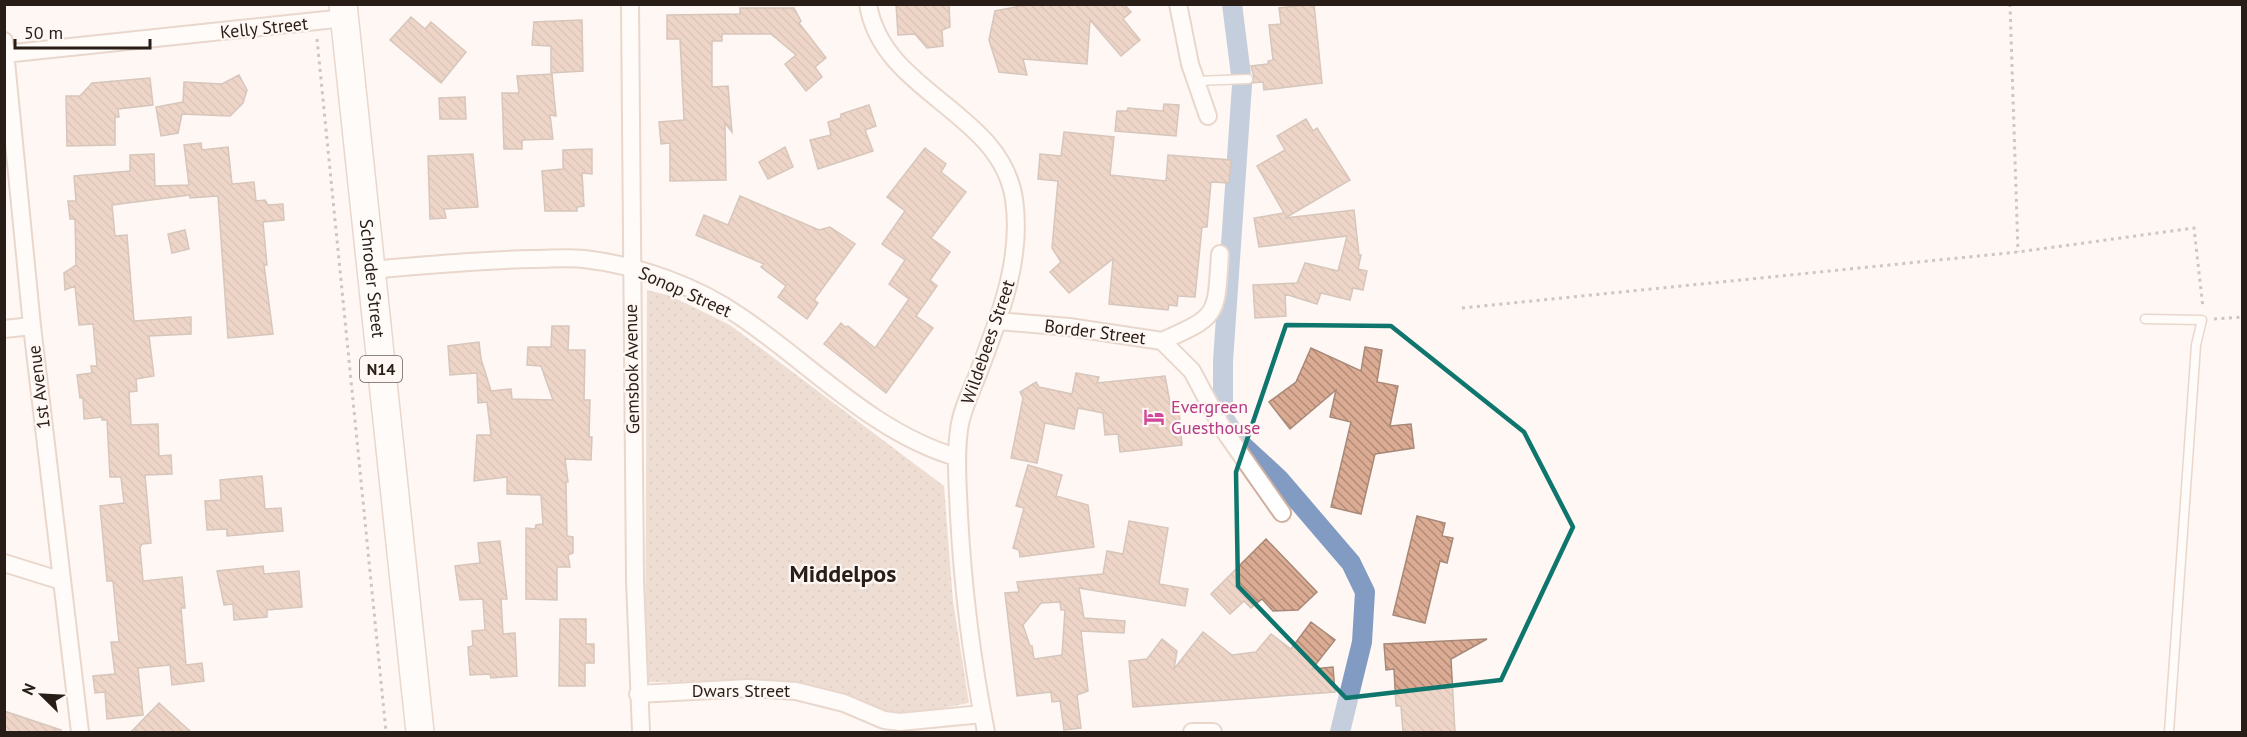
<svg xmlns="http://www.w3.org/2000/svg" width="2247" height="737" viewBox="0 0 2247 737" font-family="'PT Sans',sans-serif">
<defs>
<pattern id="park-dots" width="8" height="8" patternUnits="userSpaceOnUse" patternTransform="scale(1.5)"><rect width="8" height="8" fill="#dcbdac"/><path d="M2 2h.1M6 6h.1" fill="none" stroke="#bda293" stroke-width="1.8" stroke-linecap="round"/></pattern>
<pattern id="building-back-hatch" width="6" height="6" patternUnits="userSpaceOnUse" patternTransform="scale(1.5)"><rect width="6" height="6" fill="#dbac93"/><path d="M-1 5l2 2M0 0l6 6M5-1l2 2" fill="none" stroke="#b28b77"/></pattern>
</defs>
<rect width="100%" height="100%" fill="#fef7f3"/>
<path fill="url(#park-dots)" d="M647 290 671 296 730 325 944 486 953 601 969 703 891 718 829 691 781 681 645 682Z"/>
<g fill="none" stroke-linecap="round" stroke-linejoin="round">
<path stroke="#819bc2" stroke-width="20" d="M1232 4 1241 75
M1242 85 1223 361V417L1240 443 1279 479 1351 563 1365 592 1362 642 1340 732"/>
</g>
<path fill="url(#building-back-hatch)" stroke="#a78979" stroke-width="1.5" fill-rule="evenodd" d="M896 4H949L950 27 942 30 943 46 927 48 915 34 898 35Z
M1031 4H1124L1131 12 1123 19 1140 40 1121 56 1090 20 1087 64 1023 59 1027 75 999 72 989 40 995 11Z
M1314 4 1322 83 1264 90 1263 82 1252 83 1254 78 1251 66 1268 64V61L1273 60 1269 25 1281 24 1279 8Z
M740 8H794L801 21 799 23 826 58 815 67 822 77 806 91 785 64 796 55 771 34H722V41H712V87L728 86 732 132 725 123 726 180 670 181V143L661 144 659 122 684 120 680 39H667V15L740 14Z
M411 17 425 29 431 22 466 52 441 83 390 40Z
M582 20 583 71 551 73V46L532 45 534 22Z
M552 74 556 116 550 115 553 139 522 140V149H504L502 93H519L517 76Z
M239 75 247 90 243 103 230 116 182 114 178 133 161 136 156 107 183 102 184 82 222 84Z
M150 78 153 105 118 109 119 117H115V145L67 146 66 96H80L92 83Z
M465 97 466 119H440L439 98Z
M1164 104 1179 105 1176 136 1115 131 1117 111H1127L1128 108 1163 111Z
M869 105 876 126 865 130 873 151 818 169 810 140 831 135 828 122 841 118V114Z
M1306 119 1313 131 1317 128 1350 180 1285 218 1354 210 1359 255H1361L1358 269 1367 271 1363 290 1353 288 1350 300 1321 293 1317 304 1285 294 1286 316 1255 318 1253 285 1297 283 1305 263 1338 271 1347 236 1259 247 1254 218 1284 213 1257 166 1285 150 1277 136Z
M1064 132 1114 137 1110 175 1166 181 1168 155 1231 160 1229 183 1211 182 1207 227H1202L1195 297 1178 296 1177 306 1169 305 1168 310 1109 304 1113 259 1069 293 1050 272 1061 262 1052 248 1058 181 1038 179 1040 154 1061 156Z
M201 143 202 150 228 147 232 184 254 182 256 201 265 200 268 205 283 204 284 220 263 222 267 265H264L273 334 228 338 218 196 190 198V195L112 205 115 236 127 235 134 321 191 317V334L149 336 154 376 136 379 137 391 129 392 131 425 158 424 159 456 171 455 172 474 145 475 151 543 142 544 140 548 143 581 182 577 185 608H181L186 665 202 663 204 681 172 685 170 665 138 668 143 715 107 719 105 692 95 693 93 676 115 674 111 642H119L113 581H107L100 506 124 503 121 477H110L107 420H102V417L84 419 83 398H80L77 375 92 373 91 366H97L93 324 79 325 75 286 65 290 64 273 76 265 75 219H70L68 201H76L74 176 130 171V155L154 154 155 186 189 185 184 145Z
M785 147 793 167 768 179 759 162Z
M925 148 946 164 941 172 966 192 931 238 950 252 930 280 937 286 916 316 933 328 886 393 824 344 841 323 845 327 848 326 875 348 909 299 889 284 905 260 882 244 905 211 887 197Z
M592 149V174L582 173 584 206 577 207V211H545L542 171 563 169V150Z
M473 154 478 207 444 209 446 218 430 219 428 156Z
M740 196 819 230 830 227 855 244 814 300 818 303 807 319 778 297 786 286 761 267 764 264 696 235 704 215 728 225Z
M185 230 189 249 172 253 168 234Z
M552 326H569L568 350H585L584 400H590L589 437H592L591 460 565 459 568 482H566L567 536 573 537V553L568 555 570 567H557V600L526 599V528L535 529 536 525 543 524 541 495 507 494V477L474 481 477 435H491L487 402 478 403 477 373 450 375 448 346 479 342 481 359 491 391 511 389 512 399 553 400 541 366 527 365 528 347H551Z
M1365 347 1382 350 1377 382 1398 386 1390 426 1411 424 1414 448 1375 454 1361 514 1331 507 1351 422 1330 417 1336 390 1290 429 1269 402 1296 382 1311 348 1361 371Z
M1076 373 1099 377 1097 383 1165 376 1172 413 1179 412 1182 445 1120 452 1118 434 1105 435 1103 413 1078 408 1074 429 1045 423 1037 463 1011 458 1023 398 1020 392 1036 382 1039 387 1072 394Z
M1028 465 1062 475 1056 496 1088 505 1094 547 1020 557 1019 550 1013 548 1024 508 1016 506Z
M262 476 265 509 281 508 283 531 227 536V529L207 530 205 501 221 500 220 480Z
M1417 516 1445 523 1442 536 1453 538 1447 563 1440 561 1425 623 1393 615Z
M1129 521 1168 528 1159 584 1188 589 1185 606 1079 588 1084 618 1125 621 1124 633 1081 631 1088 691 1077 695 1081 728 1064 730 1060 701 1052 702 1051 692 1017 696 1005 593 1019 592 1017 582 1103 574 1107 551 1123 554ZM1060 602 1061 610H1065L1062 655 1034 659 1032 646H1030L1023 625 1041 603Z
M1266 539 1317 592 1298 610 1273 611 1262 599 1251 608 1244 601 1230 614 1211 594Z
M500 541 507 599H501L503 634 515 633 517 676 491 678 490 674 470 675 468 647 473 646 472 631 485 630 483 599 460 600 455 566 480 563 478 543Z
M263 566 264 574 299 571 302 607 267 610V617L234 620 233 604 224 605 217 571Z
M560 619H586V644H594V663H585V686H559Z
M1311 622 1335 640 1312 669 1333 667 1335 692 1133 707 1129 661 1147 659 1162 639 1177 651 1174 669 1203 632 1232 655 1256 652 1271 634 1291 649Z
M1487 639 1451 659 1455 732H1403L1401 706H1396L1394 669 1386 670 1384 644Z
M159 703 191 732H131Z
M4 711 61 730 60 732H4Z"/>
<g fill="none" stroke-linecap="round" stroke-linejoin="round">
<g stroke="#d0b0a0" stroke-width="11">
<path id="service" d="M1196 81 1248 79
M2145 319 2202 320 2196 345 2169 732"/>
</g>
<g stroke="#d0b0a0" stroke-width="20">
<path id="minor" d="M630 4 635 580 641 732
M868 4C882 93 1001 111 1014 199 1023 260 999 318 978 374 971 392 961 411 959 430 955 459 958 487 959 516 963 589 972 662 986 732
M1178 4 1190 64 1208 116
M4 41 32 326 80 732
M4 54 345 18
M371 270C425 265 479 260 534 259 550 259 568 257 584 259 637 265 697 286 741 317 812 365 872 432 956 457
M998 321 1069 327 1162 341 1192 371 1223 429 1282 513
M4 329 32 326
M1162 341C1219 316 1216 316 1220 254
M4 563 62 581
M638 694 749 688 796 691 844 703 884 720 900 722 982 714
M1192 732H1213"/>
</g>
<g stroke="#d0b0a0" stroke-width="30">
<g id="trunk">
<path id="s1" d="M343 4 420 732"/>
</g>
</g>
<path stroke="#938a85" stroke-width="3" stroke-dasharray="3 4.5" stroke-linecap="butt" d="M2010 4 2018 252
M317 39 386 732
M1462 308 2018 252 2194 228 2203 308
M2214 319 2242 317"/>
<use href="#service" stroke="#fff" stroke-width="8"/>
<use href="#minor" stroke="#fff" stroke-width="16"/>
<use href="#trunk" stroke="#fff" stroke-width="27"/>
</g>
<path d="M0 0H2247V737H0ZM1286 325 1391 326 1524 432 1573 527 1501 680 1346 698 1238 586 1236 472Z" fill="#fef7f3" fill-opacity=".55" fill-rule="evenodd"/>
<path fill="none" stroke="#0f766e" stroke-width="4.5" stroke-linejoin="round" d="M1286 325 1391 326 1524 432 1573 527 1501 680 1346 698 1238 586 1236 472Z"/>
<defs>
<g id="hotel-bare" transform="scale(1.62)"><path d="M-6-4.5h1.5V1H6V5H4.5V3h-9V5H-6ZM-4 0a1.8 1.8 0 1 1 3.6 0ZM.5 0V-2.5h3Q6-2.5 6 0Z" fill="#d1479c" stroke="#fef7f3" stroke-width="2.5" paint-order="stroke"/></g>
</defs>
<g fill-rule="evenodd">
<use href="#hotel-bare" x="1154" y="417"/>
</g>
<g text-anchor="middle" stroke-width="4.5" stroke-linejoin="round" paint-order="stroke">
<rect fill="#fef7f3" stroke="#685e59" stroke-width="1.5" x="360" y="356" width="42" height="26" rx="4.5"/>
<g font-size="16" font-weight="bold" fill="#281d17">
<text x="381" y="375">N14</text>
</g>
<g font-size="18" fill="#281d17" stroke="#fef7f3">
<text transform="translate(264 28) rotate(-6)" y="6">Kelly Street</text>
<text dy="6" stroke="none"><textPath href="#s1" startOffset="276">Schroder Street</textPath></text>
<text transform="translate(685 292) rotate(24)" y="6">Sonop Street</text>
<text transform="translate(1095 332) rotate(7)" y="6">Border Street</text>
<text transform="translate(988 342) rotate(-71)" y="6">Wildebees Street</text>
<text transform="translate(632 369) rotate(-91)" y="6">Gemsbok Avenue</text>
<text transform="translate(39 387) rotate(-97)" y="6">1st Avenue</text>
<text x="741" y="697">Dwars Street</text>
</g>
<g font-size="18" fill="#b23c85" stroke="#fef7f3" text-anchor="start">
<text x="1171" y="413">Evergreen<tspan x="1171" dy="21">Guesthouse</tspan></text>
</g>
<g font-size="24" font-weight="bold" fill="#281d17" stroke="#fef7f3">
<text x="843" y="582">Middelpos</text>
</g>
</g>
<rect width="2247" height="737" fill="none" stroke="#281d17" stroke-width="12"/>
<g transform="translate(42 695) rotate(294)" stroke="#fef7f3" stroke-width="4.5" paint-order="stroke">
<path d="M0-4.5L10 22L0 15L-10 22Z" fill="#281d17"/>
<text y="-9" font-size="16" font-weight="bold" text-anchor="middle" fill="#281d17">N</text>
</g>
<path d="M15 39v9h135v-9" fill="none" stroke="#281d17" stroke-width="3"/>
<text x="24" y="39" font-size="18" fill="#281d17" stroke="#fef7f3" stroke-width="4.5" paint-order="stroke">50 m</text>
</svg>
